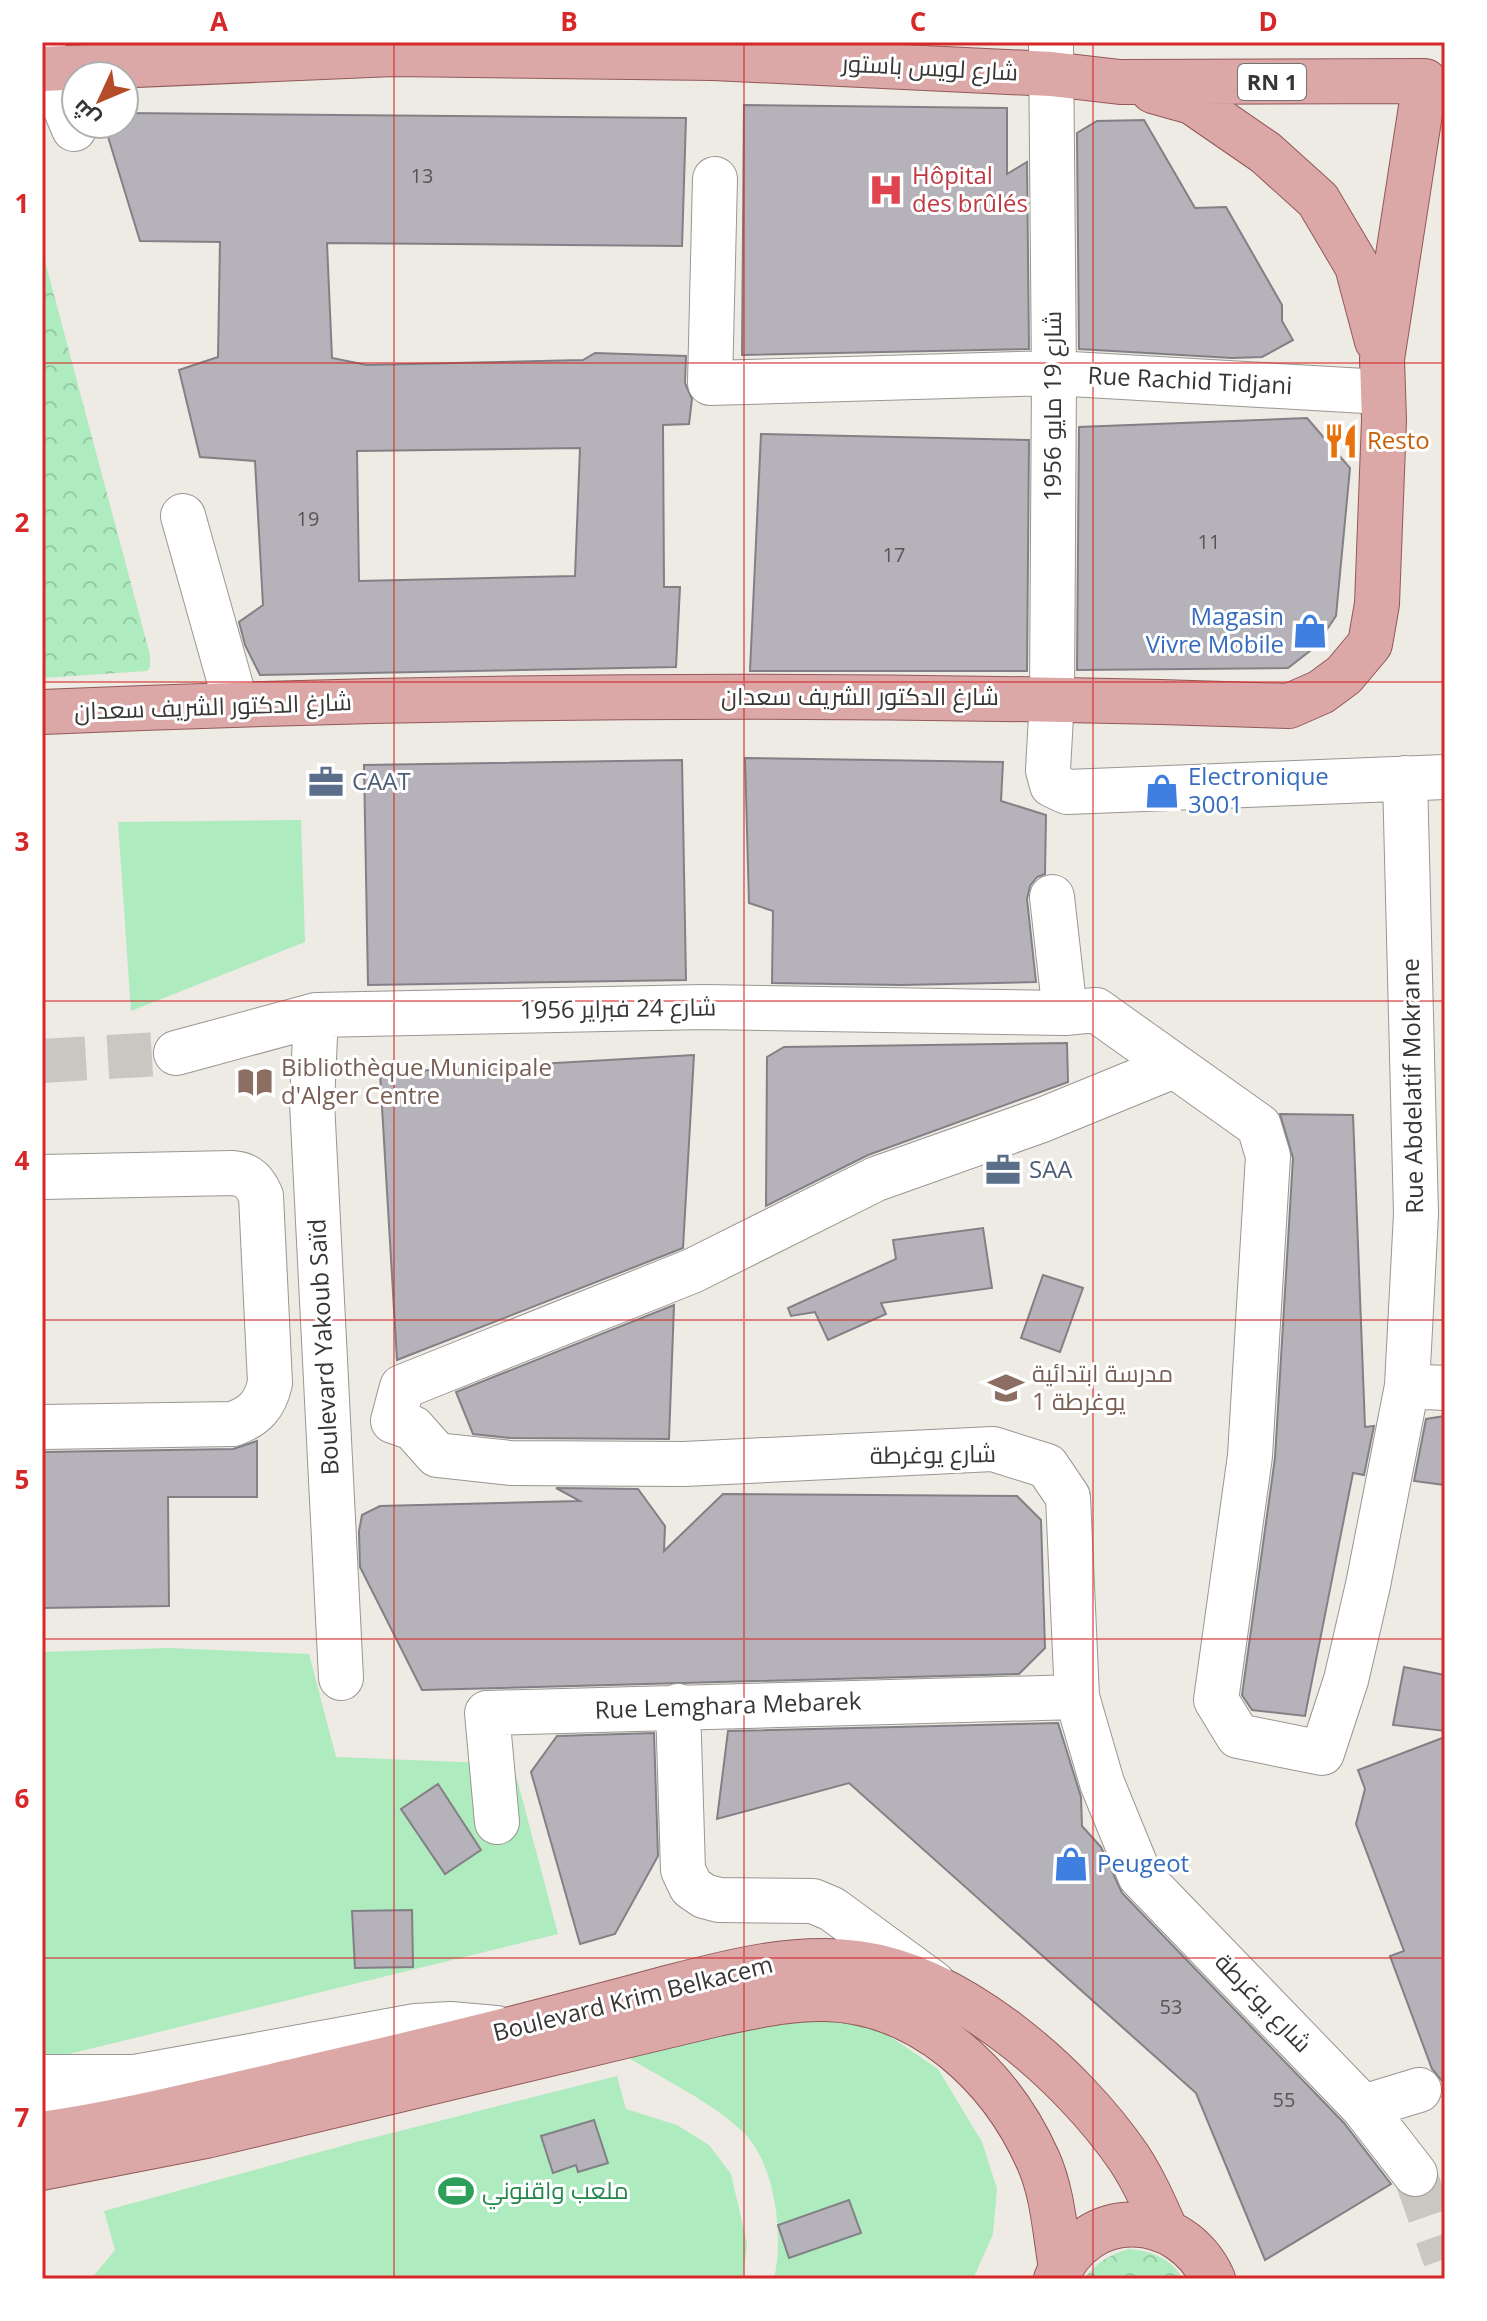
<svg xmlns="http://www.w3.org/2000/svg" width="1487" height="2321" viewBox="0 0 1487 2321" font-family="'Open Sans',Cairo,sans-serif">
<defs>
<pattern id="forest-crowns" width="20" height="18" patternUnits="userSpaceOnUse" patternTransform="scale(2)"><rect width="20" height="18" fill="#aeebbf"/><path d="M2 6a3 3 0 1 1 6 0M12 15a3 3 0 1 1 6 0" fill="none" stroke="#96caa5"/></pattern>
</defs>
<rect width="100%" height="100%" fill="#eeeae4"/>
<path fill="#aeebbf" d="M301 820 305 942 131 1011 118 822Z
M169 1648 309 1654 336 1757 513 1764 558 1934 69 2054 42 2057V1652Z
M830 2008 885 2033 938 2069 982 2142 997 2189 993 2234 973 2279H774C784 2237 776 2164 743 2132 712 2102 666 2081 629 2058Z
M617 2076 626 2109 677 2125 709 2145 731 2174 747 2243 743 2279H91L115 2250 104 2211 360 2141Z"/>
<path fill="url(#forest-crowns)" d="M42 250 150 655V667L147 671 42 678Z
M1129 2249C1151 2251 1171 2258 1183 2279H1084C1097 2262 1109 2255 1129 2249Z"/>
<path fill="#b5b3b9" stroke="#828085" stroke-width="2" fill-rule="evenodd" d="M744 105 1007 108V174L1027 162 1029 349 742 355Z
M124 113 686 118 682 246 327 243 332 358 367 365 583 360 595 353 686 356 685 383 692 399 689 424 663 425 664 587H680L676 667 260 675 245 645 239 622 263 605 255 461 200 457 179 370 218 357 220 242 140 241 105 127 107 124H124ZM580 448 575 576 359 581 357 451Z
M1144 120 1195 208 1226 207 1282 305V321L1293 340 1262 357 1232 358 1079 349 1077 133 1097 121Z
M1307 418 1350 468 1336 616 1315 647 1288 668 1077 670 1079 427Z
M761 434 1029 440 1027 671H750Z
M745 758 1003 762 1001 801 1046 815 1045 874 1037 877 1030 886 1027 899 1036 982 902 985 772 983 773 911 749 903Z
M682 760 686 980 368 985 364 765Z
M1067 1043 1068 1082 868 1155 766 1206 767 1057 784 1047Z
M694 1055 683 1248 397 1360 380 1073Z
M1280 1114 1353 1115 1365 1427 1374 1426 1364 1475 1353 1473 1305 1716 1252 1710 1242 1695 1275 1458 1293 1158Z
M983 1228 992 1288 881 1303 886 1314 828 1340 815 1312 791 1316 788 1308 896 1259 893 1240Z
M1043 1275 1083 1288 1060 1352 1021 1338Z
M674 1305 669 1439 511 1438 473 1434 456 1392Z
M1445 1416V1485L1414 1481 1426 1419Z
M257 1441V1497H168L169 1606 42 1608V1452L233 1449Z
M556 1488 638 1489 665 1526 664 1551 723 1494 1017 1496 1041 1520 1045 1648 1019 1674 422 1690 360 1567 359 1531 362 1515 380 1506 580 1501Z
M1404 1667 1445 1675V1731L1393 1725Z
M1058 1723 1081 1797 1082 1826 1101 1847 1122 1893 1344 2123 1391 2184 1265 2260 1196 2093 849 1783 717 1819 728 1731Z
M654 1733 658 1856 615 1934 580 1944 531 1772 557 1736Z
M1445 1737V2095H1443V2082L1432 2069 1390 1956 1404 1951 1356 1824 1365 1789 1358 1770Z
M438 1784 481 1850 445 1874 401 1809Z
M412 1910 413 1967 355 1968 352 1911Z
M594 2120 608 2163 578 2172 576 2165 553 2173 541 2136Z
M849 2200 861 2233 789 2258 778 2225Z"/>
<g fill="none" stroke-linecap="round" stroke-linejoin="round">
<path stroke="#cac6c1" stroke-width="44" stroke-dasharray="44 22" stroke-linecap="butt" d="M42 1061 176 1053
M1415 2174 1445 2259"/>
<g stroke="#9a9691" stroke-width="46">
<path id="minor" d="M42 42 49 70 74 129
M1051 42 1054 373 1052 698 1048 770 1052 785 1067 792 1445 777
M715 179 710 383 1054 373 1382 392
M183 516 236 704
M1052 897 1065 1013
M316 1015 312 1102 341 1678
M176 1053 316 1015 704 1007 1065 1013 1096 1010 1259 1126 1268 1156 1250 1456 1216 1700 1238 1736 1322 1753 1346 1680 1368 1585 1407 1386 1416 1214 1405 778
M1174 1066 1042 1120 876 1179 692 1271 402 1387 393 1421 413 1428 437 1455 510 1463 684 1464 993 1449 1047 1466 1068 1497 1077 1697 1102 1783 1140 1876 1363 2107 1415 2174
M42 1177 232 1173C248 1174 255 1182 261 1196L270 1383C265 1405 255 1416 233 1424L42 1427
M1407 1386 1445 1388
M678 1706 683 1870 691 1887 704 1896 719 1900 813 1901 832 1909 933 1983
M497 1822 487 1713 1077 1697
M42 2077H135L416 2026 450 2024 496 2028
M1363 2107 1419 2090
M42 2110 64 2105 107 2088"/>
</g>
<g stroke="#925958" stroke-width="46">
<path id="major" d="M42 69 393 54 713 58 1051 74 1120 82 1425 81 1382 359 1384 420 1377 604 1370 644 1344 675 1321 692 1289 706C873 692 457 694 42 712
M1153 91 1192 102 1266 153 1318 200 1357 266 1377 341
M42 2134C121 2123 199 2103 277 2085 366 2064 454 2044 542 2021 585 2010 628 1999 671 1987 733 1971 794 1955 858 1963 961 1977 1072 2075 1129 2158 1144 2181 1155 2206 1166 2231
M42 2168 206 2136 717 2014C752 2007 789 1998 826 1999 922 2002 1000 2075 1038 2160 1053 2193 1055 2233 1061 2268
M1056 2279C1086 2204 1181 2209 1213 2279"/>
</g>
<use href="#minor" stroke="#fff" stroke-width="44"/>
<use href="#major" stroke="#dba7a7" stroke-width="44"/>
</g>
<path fill="none" stroke="#d62828" stroke-width="2" stroke-opacity="0.55" d="M394 42V2279M744 42V2279M1093 42V2279M42 363H1445M42 682H1445M42 1001H1445M42 1320H1445M42 1639H1445M42 1958H1445"/>
<defs>
<g id="hospital-bare" transform="scale(2.76)"><path d="M-5-5h3v3.5h4V-5h3V5h-3V1.5h-4V5h-3Z" fill="#e0444e" stroke="#fff" stroke-width="2.5" paint-order="stroke"/></g>
<g id="restaurant-bare" transform="scale(2.76)"><path d="M-5-6h1v4h1v-4h1v4h1v-4h1v5L-1.5 .5V6h-2V.5L-5-1ZM5-6V6H3V1.5H1.5Q1.5-4 5-6Z" fill="#e8710a" stroke="#fff" stroke-width="2.5" paint-order="stroke"/></g>
<g id="shop-bare" transform="scale(2.76)"><path d="M-5-2.5h2.3a2.7 3.5 0 0 1 5.4 0H5L5.5 6h-11ZM-1.5-2.5h3a1.5 2.3 0 0 0-3 0Z" fill="#3f7fe0" stroke="#fff" stroke-width="2.5" paint-order="stroke"/></g>
<g id="office-bare" transform="scale(2.76)"><path d="M-6-3h4V-5.5h4V-3h4V5H-6ZM-1-4.5V-3h2v-1.5ZM-6 0V1H6V0Z" fill="#5c6f8a" stroke="#fff" stroke-width="2.5" paint-order="stroke"/></g>
<g id="library-bare" transform="scale(2.76)"><path d="M-6-4Q-3-5.5-.7-3.5V5Q-3 3-6 4ZM6-4Q3-5.5 .7-3.5V5Q3 3 6 4Z" fill="#8d6e63" stroke="#fff" stroke-width="2.5" paint-order="stroke"/></g>
<g id="school-bare" transform="scale(2.76)"><path d="M0-5L7-2L0 1L-7-2ZM-4 1L0 2.5L4 1V4Q0 6-4 4Z" fill="#8d6e63" stroke="#fff" stroke-width="2.5" paint-order="stroke"/></g>
<g id="stadium-bare" transform="scale(2.76)"><path d="M0-5a6.5 5 0 1 0 0 10a6.5 5 0 1 0 0-10ZM-3.5-1.8h7v3.6h-7Z" fill="#2e9e5b" stroke="#fff" stroke-width="2.5" paint-order="stroke"/></g>
</defs>
<g fill-rule="evenodd">
<use href="#hospital-bare" x="886" y="190"/>
<use href="#restaurant-bare" x="1341" y="441"/>
<use href="#shop-bare" x="1310" y="631"/>
<use href="#office-bare" x="326" y="782"/>
<use href="#shop-bare" x="1162" y="791"/>
<use href="#library-bare" x="255" y="1082"/>
<use href="#office-bare" x="1003" y="1170"/>
<use href="#school-bare" x="1006" y="1388"/>
<use href="#shop-bare" x="1071" y="1864"/>
<use href="#stadium-bare" x="456" y="2191"/>
</g>
<g text-anchor="middle" stroke-width="6" stroke-linejoin="round" paint-order="stroke">
<g font-size="20" fill="#575555">
<text x="422" y="183">13</text>
<text x="308" y="526">19</text>
<text x="1209" y="549">11</text>
<text x="894" y="562">17</text>
<text x="1171" y="2014">53</text>
<text x="1284" y="2107">55</text>
</g>
<rect fill="#fff" stroke="#747271" stroke-width="2" x="1238" y="64" width="68" height="36" rx="6"/>
<g font-size="22" font-weight="bold" fill="#383634">
<text x="1272" y="90">RN 1</text>
</g>
<g font-size="24" fill="#383634" stroke="#fff">
<text transform="translate(930 68) rotate(3)" y="8">شارع لويس باستور</text>
<text transform="translate(1190 381) rotate(3)" y="8">Rue Rachid Tidjani</text>
<text transform="translate(1053 406) rotate(-90)" y="8">شارع 19 مايو 1956</text>
<text x="860" y="705">شارغ الدكتور الشريف سعدان</text>
<text transform="translate(213 707) rotate(-2)" y="8">شارغ الدكتور الشريف سعدان</text>
<text transform="translate(618 1009) rotate(-1)" y="8">شارع 24 فبراير 1956</text>
<text transform="translate(1413 1086) rotate(-91)" y="8">Rue Abdelatif Mokrane</text>
<text transform="translate(324 1347) rotate(-93)" y="8">Boulevard Yakoub Saïd</text>
<text transform="translate(933 1455) rotate(-1)" y="8">شارع يوغرطة</text>
<text transform="translate(728 1706) rotate(-2)" y="8">Rue Lemghara Mebarek</text>
<text transform="translate(633 1999) rotate(-14)" y="8">Boulevard Krim Belkacem</text>
<text transform="translate(1263 2003) rotate(46)" y="8">شارع يوغرطة</text>
</g>
<g font-size="24" fill="#be3a42" stroke="#fff" text-anchor="start">
<text x="912" y="184">Hôpital<tspan x="912" dy="28">des brûlés</tspan></text>
</g>
<g font-size="24" fill="#c56008" stroke="#fff" text-anchor="start">
<text x="1367" y="449">Resto</text>
</g>
<g font-size="24" fill="#366cbe" stroke="#fff" text-anchor="start">
<text x="1284" y="625" text-anchor="end">Magasin<tspan x="1284" dy="28">Vivre Mobile</tspan></text>
<text x="1188" y="785">Electronique<tspan x="1188" dy="28">3001</tspan></text>
<text x="1097" y="1872">Peugeot</text>
</g>
<g font-size="24" fill="#4e5e75" stroke="#fff" text-anchor="start">
<text x="352" y="790">CAAT</text>
<text x="1029" y="1178">SAA</text>
</g>
<g font-size="24" fill="#785e54" stroke="#fff" text-anchor="start">
<text x="281" y="1076">Bibliothèque Municipale<tspan x="281" dy="28">d'Alger Centre</tspan></text>
<text x="1032" y="1382">مدرسة ابتدائية<tspan x="1032" dy="28">يوغرطة 1</tspan></text>
</g>
<g font-size="24" fill="#27864d" stroke="#fff" text-anchor="start">
<text x="482" y="2199">ملعب واقنوني</text>
</g>
</g>
<rect width="1487" height="2321" fill="none" stroke="#ffffff" stroke-width="88"/>
<g transform="translate(100 100) rotate(226)"><circle r="38" fill="#ffffff" stroke="#afafae" stroke-width="2"/>
<path d="M0-6L14 30L0 20L-14 30Z" fill="#b44c29"/>
<text y="-12" font-size="22" font-weight="bold" text-anchor="middle" fill="#383634">ش</text>
</g>
<rect x="44" y="44" width="1399" height="2233" fill="none" stroke="#d62828" stroke-width="3"/>
<g font-size="26" text-anchor="middle" font-weight="bold" fill="#d62828">
<text x="219" y="31">A</text>
<text x="569" y="31">B</text>
<text x="918" y="31">C</text>
<text x="1268" y="31">D</text>
<text x="22" y="213">1</text>
<text x="22" y="532">2</text>
<text x="22" y="851">3</text>
<text x="22" y="1170">4</text>
<text x="22" y="1489">5</text>
<text x="22" y="1808">6</text>
<text x="22" y="2127">7</text>
</g>
</svg>
